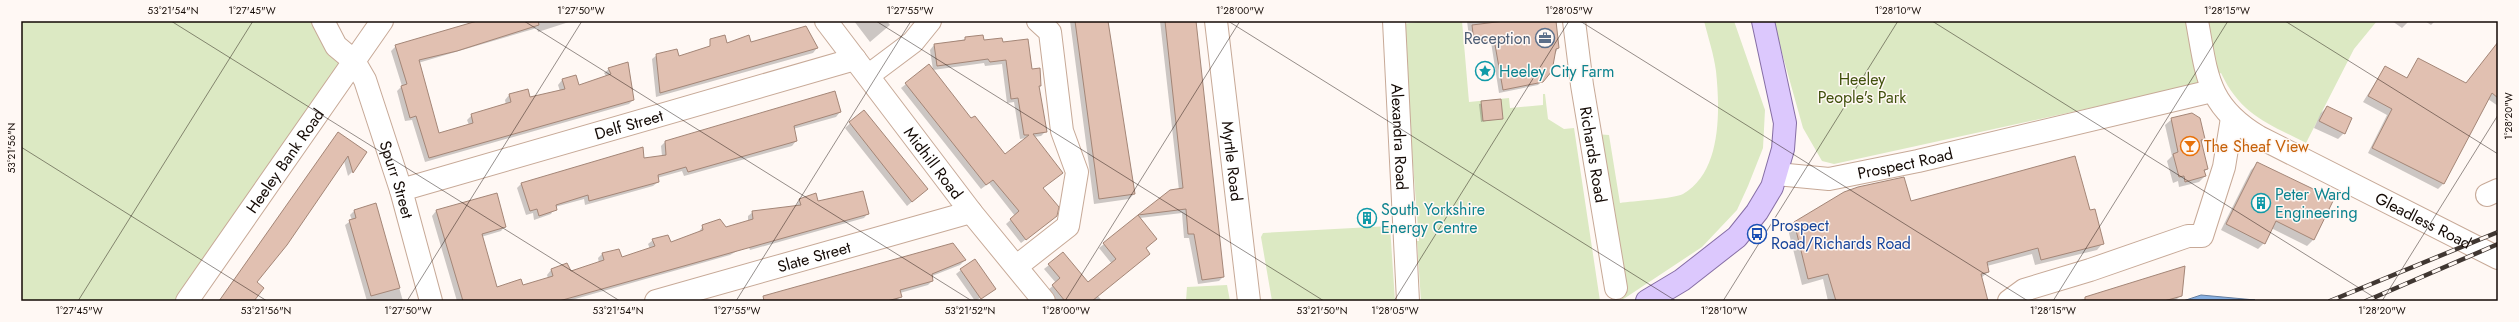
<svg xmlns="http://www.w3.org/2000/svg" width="2519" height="322" viewBox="0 0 2519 322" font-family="Jost,sans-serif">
<rect width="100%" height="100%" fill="#fff8f4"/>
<path fill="#dce9c3" d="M21 21H332L350 52 175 301H26L21 298Z
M1426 21H1462L1469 102 1509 98 1510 108 1543 105V94H1545L1548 119 1564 129 1574 128 1600 301H1421L1417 241H1419L1402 24Z
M1704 21H1734L1765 110 1763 148 1748 186 1737 210 1702 247 1622 300 1594 134 1609 135 1620 203C1633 201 1672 199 1683 194 1722 172 1720 110 1716 71 1714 55 1708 37 1704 21Z
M1773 21H2377L2354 49 2306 143C2267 123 2241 115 2221 73L2186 87 1834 164 1822 161 1803 128Z
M1390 226 1395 301H1272L1261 237 1263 233Z
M1227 285 1230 301H1186L1187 287Z"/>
<path fill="#86afe1" stroke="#647d9f" d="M2201 295 2255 300 2183 301Z"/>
<path fill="#0003" d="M477 21H572L538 32 537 28 418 63 438 134 469 125 467 120 472 115 506 105 505 100 509 95 527 91 529 98 560 91 558 85 562 80 579 86 606 76 604 73 609 69 633 100 629 104 425 162 412 120 405 121 397 91 402 86 391 51 396 46Z
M854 21H887L890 25 870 42Z
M1070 21H1107L1134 194 1129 199 1094 204Z
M1160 21H1195L1223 277 1219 281 1198 284 1189 238H1184L1182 213 1140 218 1156 239 1098 296 1102 301H1057L1048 290 1056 283 1044 269 1049 265 1088 283 1112 264 1099 248 1170 191 1179 190Z
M1467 21H1555L1558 48 1542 81 1538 85 1499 93 1491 42 1470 45Z
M2392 21H2409L2402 28Z
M2425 21H2435L2431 25Z
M983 36V41L1002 43 1031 70 1040 86 1038 88 1046 131 1041 136 1034 137 1043 188 1051 220 1021 243 1006 224 1015 216 989 183 981 189 901 88 906 84 971 120 1005 155 1026 138 1020 139 1014 102 1007 103 1002 64 985 66 984 63 933 70 930 50 934 45Z
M2498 42V106L2488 99 2443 184 2438 189 2368 153 2387 115 2363 102 2385 67 2406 79 2418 60 2466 84Z
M817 48 813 53 656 97 652 59 657 55 678 57Z
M1500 100 1502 118 1481 122 1479 104Z
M2327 107 2344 133 2338 139 2314 128 2321 113Z
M864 111 927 189 907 206 845 128Z
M840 112 836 117 793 129 796 141 792 146 684 176 682 171 657 178 658 182 653 186 585 205 584 199 555 207 551 214 534 220 533 213 526 215 517 188 521 184 642 149 643 159 662 156 661 146 665 142Z
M2172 119 2204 139 2201 143 2207 169 2204 172 2205 176 2199 182 2179 187 2178 181 2173 183 2167 161 2172 156 2165 125Z
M338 133 366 152 352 172 348 176 344 161 255 282 253 301H219Z
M2257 164 2333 199 2313 240 2307 246 2271 228 2264 243 2258 249 2221 230 2251 170Z
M496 194 505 226 501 231 481 237 496 288 522 286 548 278 547 275 551 270 567 264 570 273 599 263 598 258 602 254 621 258 650 249 648 244 653 240 670 244 698 233 703 226 726 228 748 221V216L753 212 796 206 800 200 868 213 864 218 750 250 748 245 730 255 568 301H457L432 216 436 211Z
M1911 202 2089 211 2103 243 2097 250 2035 265 2032 254 1987 266 1988 272 1981 278 1987 301H1828L1823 279 1802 285 1788 229 1794 223Z
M375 205 403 301H367L345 225 352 220 350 215 355 210Z
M965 260 960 265 932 276V281L928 285 900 293 901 296 896 301H767Z
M2184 267 2181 295 2175 301H2077Z
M961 270 995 289 975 301 956 274Z"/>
<path fill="#e1c0b1" stroke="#a48677" d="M477 21H538L539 25 457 51 419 60 439 133 473 123 471 114 511 102 509 94 528 89 530 97 565 89 562 79 576 75 579 85 611 74 608 68 628 62 634 100 429 158 416 116 410 118 401 86 407 84 395 45Z
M1075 21H1108L1135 194 1099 199Z
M1165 21H1196L1224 277 1202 280 1194 234H1188L1186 209 1138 215 1170 190 1183 188Z
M1504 21H1556L1559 48 1556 49 1552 71 1543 82 1503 90 1494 39 1474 42 1472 25Z
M806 26 818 48 660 93 656 54 677 49 679 56 710 46V39L725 35 727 43 749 35 751 42Z
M983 35 984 40 1002 38 1003 42 1028 39 1032 69 1040 68 1041 86H1039L1047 132 1033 134 1063 173 1043 188 1059 207 1057 216 1026 240 1010 219 1019 211 993 180 986 185 905 83 929 64 971 118 975 116 1005 154 1029 135H1024L1018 98 1011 99 1006 60 990 62 988 59 937 66 934 44 965 40V37Z
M2498 42V98L2492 93 2444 184 2372 148 2392 109 2368 96 2385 66 2407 78 2418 58 2466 83Z
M835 91 841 112 794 126 797 141 688 172 686 167 658 175 659 182 589 201 588 195 556 205 557 210 539 216 537 209 530 211 521 183 643 147 644 158 666 155 665 141Z
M1501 99 1503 119 1483 121 1481 101Z
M2327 106 2352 118 2345 134 2319 121Z
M864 110 928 189 912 202 849 122Z
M2192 113 2200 118 2205 139 2201 140 2208 169 2204 170 2206 176 2185 182 2184 176 2179 177 2173 154 2178 152 2171 118Z
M338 132 367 152 353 173 348 156 287 245 257 282 264 288 254 301H219Z
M2075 156 2090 210 2095 209 2104 244 2041 260 2038 248 1987 262 1989 272 1981 274 1988 301H1836L1828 274 1808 279 1794 222 1844 192 1858 187 1904 177 1911 201Z
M2257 162 2334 199 2314 240 2276 221 2265 244 2226 224Z
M863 191 869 214 559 301H463L436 210 497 193 506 227 482 234 497 287 521 279 523 285 553 276 551 269 567 263 571 271 604 260 602 253 619 249 622 257 655 246 652 239 668 235 671 242 703 230 702 225 720 219 726 227 753 219 752 211 801 205 799 199 816 193 818 201Z
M376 203 400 288 371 296 349 220 356 218 354 210Z
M1138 215 1157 239 1146 248 1150 254 1092 301H1065L1052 285 1060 278 1048 264 1063 252 1088 282 1116 259 1103 243Z
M953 243 966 260 932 274 933 281 900 290 902 297 887 301H764L763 296Z
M975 259 996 289 981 299 960 269Z
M2185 266 2182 296 2164 301H2085V297Z"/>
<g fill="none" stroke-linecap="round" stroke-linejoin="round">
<g stroke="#c7a997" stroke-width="24">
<g id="minor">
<path id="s1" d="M323 21 336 46 354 61 365 80 401 190 431 301"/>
<path id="s2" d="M826 21 971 212 1044 301"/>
<path id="s3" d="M1216 21 1249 301"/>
<path id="s4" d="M1394 21 1408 301"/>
<path id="s5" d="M1574 21 1582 85 1616 288"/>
<path id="s6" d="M2197 21C2207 76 2207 106 2259 137L2498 258"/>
<path d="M869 75 913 42 930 21"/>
<path id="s7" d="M1777 174 1829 179 1918 161 2212 91"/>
<path id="s8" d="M401 190 855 59"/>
<path d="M2487 195 2498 190"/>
<path d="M1017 266 1068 226 1077 172 1062 131 1050 32 1038 21"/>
<path id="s9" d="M187 301 382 21"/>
<path id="s10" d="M656 301 971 212"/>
<path d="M2009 301 2024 290 2090 270 2188 236H2202L2224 167 2232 118"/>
</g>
</g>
<g stroke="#866ea5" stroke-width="24">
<path id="major" d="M1647 301 1682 280 1737 237 1757 212 1772 187 1783 149 1785 123 1763 21"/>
</g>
<use href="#minor" stroke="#fff" stroke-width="22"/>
<use href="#major" stroke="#dcc8fd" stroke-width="22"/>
<g stroke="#403732" stroke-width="4.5">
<path id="rail" d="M2330 301 2498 232
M2366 301 2498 244"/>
</g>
<use href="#rail" stroke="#fff8f4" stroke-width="3" stroke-dasharray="9" stroke-linecap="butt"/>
</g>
<path fill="none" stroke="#130904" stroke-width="1" stroke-opacity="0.45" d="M171 21 620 301M524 21 972 301M876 21 1324 301M1228 21 1676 301M1580 21 2028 301M1932 21 2380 301M2285 21 2498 154M21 147 267 301M78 301 253 21M407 301 582 21M736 301 911 21M1065 301 1240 21M1394 301 1569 21M1723 301 1898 21M2053 301 2228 21M2382 301 2498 115"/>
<defs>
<g id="office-ring" transform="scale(1)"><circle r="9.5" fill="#fff8f4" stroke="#5c6f8a" stroke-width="1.5"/><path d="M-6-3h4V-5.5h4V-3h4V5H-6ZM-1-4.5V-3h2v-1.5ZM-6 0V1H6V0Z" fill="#5c6f8a"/></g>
<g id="sight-ring" transform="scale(1)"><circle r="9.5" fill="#fff8f4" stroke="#0f9aa8" stroke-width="1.5"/><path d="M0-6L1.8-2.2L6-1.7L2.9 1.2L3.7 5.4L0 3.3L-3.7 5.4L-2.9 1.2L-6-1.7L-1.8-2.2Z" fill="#0f9aa8"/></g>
<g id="bar-ring" transform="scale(1)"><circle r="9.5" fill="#fff8f4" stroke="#e8710a" stroke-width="1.5"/><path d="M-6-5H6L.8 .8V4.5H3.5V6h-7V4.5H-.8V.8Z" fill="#e8710a"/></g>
<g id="building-ring" transform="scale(1)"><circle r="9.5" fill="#fff8f4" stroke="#0f9aa8" stroke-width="1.5"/><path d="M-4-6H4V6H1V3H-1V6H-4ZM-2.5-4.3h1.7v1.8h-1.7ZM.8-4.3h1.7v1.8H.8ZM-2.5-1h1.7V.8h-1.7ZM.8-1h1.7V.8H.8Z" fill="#0f9aa8"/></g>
<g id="bus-ring" transform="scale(1)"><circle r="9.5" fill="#fff8f4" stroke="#1a4fb4" stroke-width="1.5"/><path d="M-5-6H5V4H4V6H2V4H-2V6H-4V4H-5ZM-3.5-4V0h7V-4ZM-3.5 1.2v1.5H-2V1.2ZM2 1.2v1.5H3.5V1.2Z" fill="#1a4fb4"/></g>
</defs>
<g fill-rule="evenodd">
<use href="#office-ring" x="1545" y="38"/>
<use href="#sight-ring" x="1485" y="71"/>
<use href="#bar-ring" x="2190" y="146"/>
<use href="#building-ring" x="2261" y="203"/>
<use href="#building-ring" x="1367" y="218"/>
<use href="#bus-ring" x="1757" y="234"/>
</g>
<g text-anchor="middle" stroke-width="3" stroke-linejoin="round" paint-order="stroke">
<g font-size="16" fill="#4e5e75" stroke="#fff8f4" text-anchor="end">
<text x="1531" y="44">Reception</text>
</g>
<g font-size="16" fill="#0d838f" stroke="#fff8f4" text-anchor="start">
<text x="1499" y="77">Heeley City Farm</text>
<text x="2275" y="200">Peter Ward<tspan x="2275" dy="18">Engineering</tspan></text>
<text x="1381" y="215">South Yorkshire<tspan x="1381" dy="18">Energy Centre</tspan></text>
</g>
<g font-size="16" fill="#41510d" stroke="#fff8f4">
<text x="1862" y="85">Heeley<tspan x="1862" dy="18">People's Park</tspan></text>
</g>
<g font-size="16" fill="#130904" stroke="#fff8f4">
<text dy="6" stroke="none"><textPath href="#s8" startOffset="237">Delf Street</textPath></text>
<text dy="6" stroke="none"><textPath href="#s4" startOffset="116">Alexandra Road</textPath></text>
<text dy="6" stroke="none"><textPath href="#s5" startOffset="135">Richards Road</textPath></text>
<text dy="6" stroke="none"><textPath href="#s9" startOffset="171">Heeley Bank Road</textPath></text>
<text dy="6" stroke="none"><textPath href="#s3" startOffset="141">Myrtle Road</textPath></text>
<text dy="6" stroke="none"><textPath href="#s2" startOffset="178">Midhill Road</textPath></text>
<text dy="6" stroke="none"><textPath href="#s7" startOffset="130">Prospect Road</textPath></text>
<text dy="6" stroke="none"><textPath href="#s1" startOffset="178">Spurr Street</textPath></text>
<text dy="6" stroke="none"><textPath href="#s6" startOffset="322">Gleadless Road</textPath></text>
<text dy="6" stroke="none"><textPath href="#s10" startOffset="164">Slate Street</textPath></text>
</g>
<g font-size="16" fill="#c56008" stroke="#fff8f4" text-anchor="start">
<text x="2204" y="152">The Sheaf View</text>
</g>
<g font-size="16" fill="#164399" stroke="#fff8f4" text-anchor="start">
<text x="1771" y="231">Prospect<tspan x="1771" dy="18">Road/Richards Road</tspan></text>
</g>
</g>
<rect width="2519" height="322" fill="none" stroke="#fff8f4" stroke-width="44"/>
<rect x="22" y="22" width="2475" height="278" fill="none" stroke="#130904" stroke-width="1.5"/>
<g font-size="10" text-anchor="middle" fill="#130904">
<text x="173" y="14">53°21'54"N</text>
<text x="252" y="14">1°27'45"W</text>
<text x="581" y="14">1°27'50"W</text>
<text x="910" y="14">1°27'55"W</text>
<text x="1240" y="14">1°28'00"W</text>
<text x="1569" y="14">1°28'05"W</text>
<text x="1898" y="14">1°28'10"W</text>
<text x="2227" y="14">1°28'15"W</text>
<text transform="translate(2508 116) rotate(-90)" y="4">1°28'20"W</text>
<text transform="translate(11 148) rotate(-90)" y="4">53°21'56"N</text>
<text x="79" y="314">1°27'45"W</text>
<text x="266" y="314">53°21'56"N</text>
<text x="408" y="314">1°27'50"W</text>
<text x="618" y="314">53°21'54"N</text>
<text x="737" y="314">1°27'55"W</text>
<text x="970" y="314">53°21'52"N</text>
<text x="1066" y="314">1°28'00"W</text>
<text x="1322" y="314">53°21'50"N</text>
<text x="1395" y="314">1°28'05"W</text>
<text x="1724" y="314">1°28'10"W</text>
<text x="2053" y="314">1°28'15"W</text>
<text x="2382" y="314">1°28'20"W</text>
</g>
</svg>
